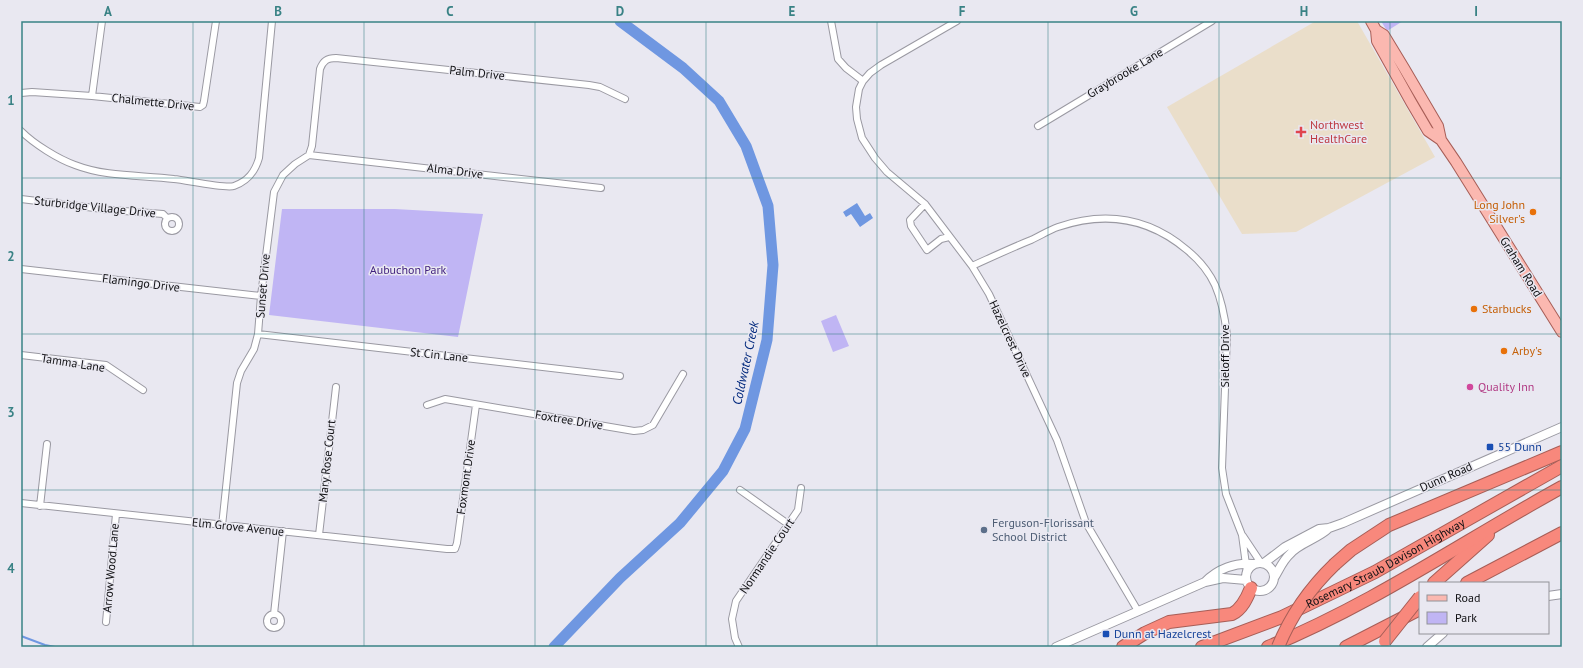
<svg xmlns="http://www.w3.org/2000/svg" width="1583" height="668" viewBox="0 0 1583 668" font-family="'PT Sans',sans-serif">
<rect width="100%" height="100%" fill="#e9e8f1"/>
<path fill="#eadeca" d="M1316 21H1357L1435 157 1296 232 1242 234 1167 107Z"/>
<path fill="#c0b5f4" d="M1381 21H1403L1387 31Z
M282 209H395L483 214 458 337 269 315Z
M836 315 849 346 833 352 821 321Z"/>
<path fill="#6f97e1" d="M857 203 865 216 870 213 873 218 860 227 851 214 846 217 843 212Z"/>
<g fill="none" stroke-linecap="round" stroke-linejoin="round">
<path stroke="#6f97e1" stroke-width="2" d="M21 636 45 645 55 647"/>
<path stroke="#6f97e1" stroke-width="11" d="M554 647 620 578 680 523 723 471 745 429 767 340 773 265 768 206 746 146 719 101 683 68 620 21"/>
<g stroke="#9a99a2" stroke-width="8">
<path id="minor" d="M102 21 92 96 200 107 203 105 204 101 216 21
M831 21 838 59 846 68 863 81
M957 21 881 65 870 73 863 81 859 89 856 107 857 119 862 138 875 158 887 172 925 204 972 266 989 294 1057 440 1086 523 1138 611
M21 93 32 92 92 96
M1038 126 1212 21
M21 131C34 144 58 159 75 165 106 177 141 175 174 179 186 180 225 189 234 186 248 181 255 172 259 158L272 21
M309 155 601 188
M21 199 111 210 163 214 167 218
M925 204 910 220 911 226 927 250 941 239 949 237
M165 224a7 7 0 1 1 14 0a7 7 0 1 1-14 0Z
M972 266C992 257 1011 248 1031 240 1040 236 1049 230 1058 227 1105 211 1149 218 1187 250 1198 259 1209 272 1215 285 1222 301 1225 318 1227 335L1222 468 1226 494 1242 535 1247 572
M21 269 261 296
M258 334 620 376
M21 355 106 365 143 390
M427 405 445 399 634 431 643 430 653 425 683 374
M740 490 788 524
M21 503 447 549H455L457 543 476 405
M40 506 47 444
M222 526 237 383 241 371 254 349 258 334 261 296 274 192 283 175 295 164 309 155 312 146 320 69C323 61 327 58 336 58L589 85 600 87 625 99
M319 535 336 387
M1243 536 1261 563
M274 614 283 531
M267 621a7 7 0 1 1 14 0a7 7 0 1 1-14 0Z
M106 622 116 514
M739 647 735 638 732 619 736 601 798 510 801 488"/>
</g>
<g stroke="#9a99a2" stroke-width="10">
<path id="tertiary" d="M1246 577a14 14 0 1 1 28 0a14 14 0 1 1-28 0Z
M1264 563 1285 547 1319 529 1329 528 1343 523 1562 427
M1274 578C1279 570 1283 560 1290 554 1299 543 1318 539 1329 528
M1205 582C1217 569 1236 562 1253 564
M1548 596 1562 594
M1056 647 1205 582 1223 578 1246 580
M1427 647 1443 633"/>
</g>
<g stroke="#a75e57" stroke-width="12">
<path id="primary" d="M1371 21 1376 30 1384 35 1404 68 1438 126 1441 140
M1376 30 1377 41 1411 102 1428 131 1441 140 1456 162 1562 332"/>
</g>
<g stroke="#a75e57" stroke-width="14">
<g id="motorway">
<path d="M1335 564 1351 550 1389 525 1562 452"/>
<path d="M1434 583 1488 535"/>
<path d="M1467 583 1562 533"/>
<path d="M1123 647 1145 633 1169 622 1232 614C1242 609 1247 598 1251 588"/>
<path id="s1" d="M1202 647 1282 617 1375 572 1562 466"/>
<path d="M1268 647C1371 605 1464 541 1562 487"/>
<path d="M1346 647 1420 609"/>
</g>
</g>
<use href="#minor" stroke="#fff" stroke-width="6"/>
<use href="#tertiary" stroke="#fff" stroke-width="8"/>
<use href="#primary" stroke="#fbb8b0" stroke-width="10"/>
<use href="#motorway" stroke="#f8887c" stroke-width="12"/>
<g stroke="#a75e57" stroke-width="14" stroke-linecap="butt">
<path id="motorway-bridge" d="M1385 641 1420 597
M1278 647C1291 615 1310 588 1335 564"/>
</g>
<use href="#motorway-bridge" stroke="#f8887c" stroke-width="12"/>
</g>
<path fill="none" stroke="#398285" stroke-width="1" stroke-opacity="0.55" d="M193 21V647M364 21V647M535 21V647M706 21V647M877 21V647M1048 21V647M1219 21V647M1390 21V647M21 178H1562M21 334H1562M21 490H1562"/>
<path fill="#e0444e" stroke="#e9e8f1" stroke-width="1.5" d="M1299 126h4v4h4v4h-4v4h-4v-4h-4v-4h4z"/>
<g fill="#e8710a" stroke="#e9e8f1" stroke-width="1.5">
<circle cx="1533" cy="212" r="4"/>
<circle cx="1474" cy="309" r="4"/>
<circle cx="1504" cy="351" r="4"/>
</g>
<circle fill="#d1479c" stroke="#e9e8f1" stroke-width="1.5" cx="1470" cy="387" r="4"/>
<g fill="#1a4fb4" stroke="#e9e8f1" stroke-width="1.5">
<rect x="1486" y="443" width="8" height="8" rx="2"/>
<rect x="1102" y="630" width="8" height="8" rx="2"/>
</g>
<circle fill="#5c6f8a" stroke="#e9e8f1" stroke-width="1.5" cx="984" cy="530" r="4"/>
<g text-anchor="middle" stroke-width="3" stroke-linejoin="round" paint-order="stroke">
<g font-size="12" fill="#101013" stroke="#e9e8f1">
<text transform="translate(477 73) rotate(6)" y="4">Palm Drive</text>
<text transform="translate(1125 73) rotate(-31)" y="4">Graybrooke Lane</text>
<text transform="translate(153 102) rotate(6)" y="4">Chalmette Drive</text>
<text transform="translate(455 171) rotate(7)" y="4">Alma Drive</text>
<text transform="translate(95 207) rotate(6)" y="4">Sturbridge Village Drive</text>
<text transform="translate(1521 267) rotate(58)" y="4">Graham Road</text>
<text transform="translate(141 283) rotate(7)" y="4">Flamingo Drive</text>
<text transform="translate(263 286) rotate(-85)" y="4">Sunset Drive</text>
<text transform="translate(1010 339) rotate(65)" y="4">Hazelcrest Drive</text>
<text transform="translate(439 355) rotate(6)" y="4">St Cin Lane</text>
<text transform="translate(1225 356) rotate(-90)" y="4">Sieloff Drive</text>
<text transform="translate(73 363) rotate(9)" y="4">Tamma Lane</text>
<text transform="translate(569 420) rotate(9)" y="4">Foxtree Drive</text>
<text transform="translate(327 461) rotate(-84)" y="4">Mary Rose Court</text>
<text transform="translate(466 477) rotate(-82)" y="4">Foxmont Drive</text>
<text transform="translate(1446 477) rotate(-24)" y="4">Dunn Road</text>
<text transform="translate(238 527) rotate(6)" y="4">Elm Grove Avenue</text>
<text transform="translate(767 556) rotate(-56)" y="4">Normandie Court</text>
<text dy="4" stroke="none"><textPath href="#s1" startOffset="202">Rosemary Straub Davison Highway</textPath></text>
<text transform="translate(111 568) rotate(-85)" y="4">Arrow Wood Lane</text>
</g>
<g font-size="12" fill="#be3a42" stroke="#e9e8f1" text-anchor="start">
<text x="1310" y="129">Northwest<tspan x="1310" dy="14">HealthCare</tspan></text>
</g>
<g font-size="12" fill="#c56008" stroke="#e9e8f1" text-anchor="start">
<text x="1525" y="209" text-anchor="end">Long John<tspan x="1525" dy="14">Silver's</tspan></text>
<text x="1482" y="313">Starbucks</text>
<text x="1512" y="355">Arby's</text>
</g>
<g font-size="12" fill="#3f1e7d" stroke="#e9e8f1">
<text x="408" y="274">Aubuchon Park</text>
</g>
<g font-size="12" fill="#b23c85" stroke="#e9e8f1" text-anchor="start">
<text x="1478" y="391">Quality Inn</text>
</g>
<g font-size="12" fill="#164399" stroke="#e9e8f1" text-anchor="start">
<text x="1498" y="451">55 Dunn</text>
<text x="1114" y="638">Dunn at Hazelcrest</text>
</g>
<g font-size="12" fill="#4e5e75" stroke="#e9e8f1" text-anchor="start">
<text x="992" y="527">Ferguson-Florissant<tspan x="992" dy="14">School District</tspan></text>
</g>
<g font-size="13" font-style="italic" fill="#00287d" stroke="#e9e8f1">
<text transform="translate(745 363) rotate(-78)" y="5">Coldwater Creek</text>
</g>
</g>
<rect width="1583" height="668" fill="none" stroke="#e9e8f1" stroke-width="44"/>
<rect x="1419" y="582" width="130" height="52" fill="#e9e8f1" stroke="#929298"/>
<rect x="1427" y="595" width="20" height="6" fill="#fbb8b0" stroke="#929298"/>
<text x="1455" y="602" font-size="12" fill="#101013">Road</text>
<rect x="1427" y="612" width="20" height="12" fill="#c0b5f4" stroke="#929298"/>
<text x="1455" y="622" font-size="12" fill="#101013">Park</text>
<rect x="22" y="22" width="1539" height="624" fill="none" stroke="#398285" stroke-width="1.5"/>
<g font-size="13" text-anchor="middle" font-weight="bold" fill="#398285">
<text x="108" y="16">A</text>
<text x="278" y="16">B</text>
<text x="450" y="16">C</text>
<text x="620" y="16">D</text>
<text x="792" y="16">E</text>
<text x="962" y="16">F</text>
<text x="1134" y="16">G</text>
<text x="1304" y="16">H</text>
<text x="1476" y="16">I</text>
<text x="11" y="105">1</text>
<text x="11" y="261">2</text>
<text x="11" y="417">3</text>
<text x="11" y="573">4</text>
</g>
</svg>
